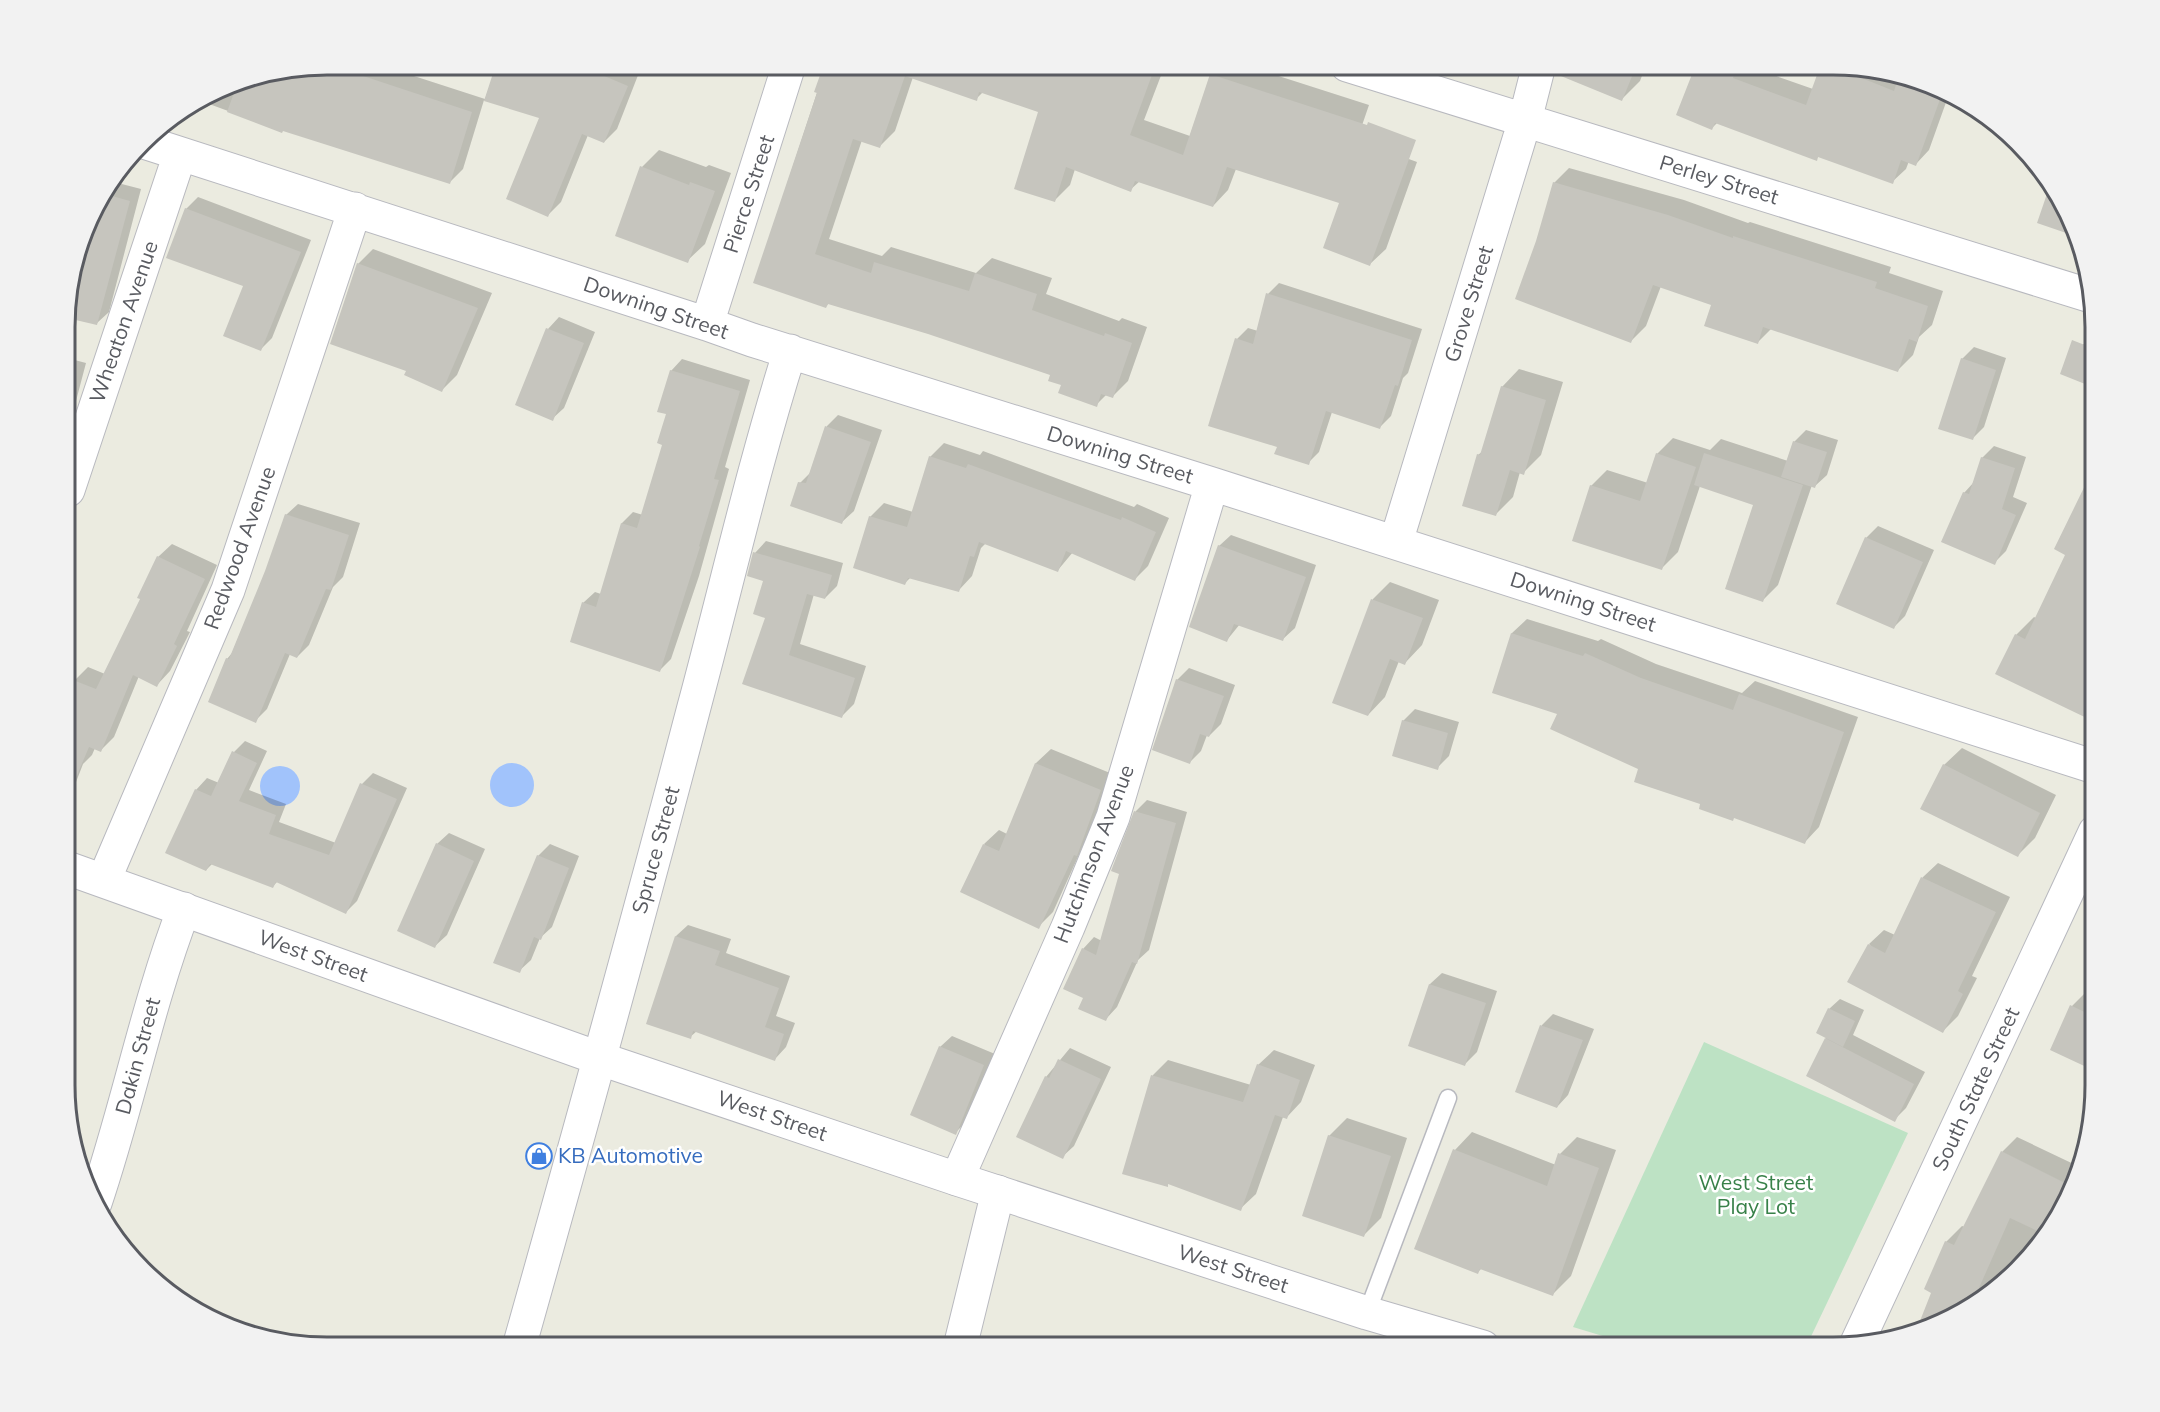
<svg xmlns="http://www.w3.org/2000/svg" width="2160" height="1412" viewBox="0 0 2160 1412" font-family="Mulish,sans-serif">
<rect width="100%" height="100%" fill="#ebebe0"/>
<path fill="#bde2c4" d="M1704 1042 1908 1133 1806 1347H1639L1573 1327Z"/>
<path fill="#a1c3fb" d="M490 785a22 22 0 1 1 44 0a22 22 0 1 1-44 0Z
M260 786a20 20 0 1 1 40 0a20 20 0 1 1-40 0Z"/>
<path fill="#0003" d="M327 64 380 65 485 99 497 65H642L617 129 604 142 588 135 561 202 548 215 541 117 484 100 463 169 450 182 284 129 282 131 201 101 227 84Z
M826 65H1165L1144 120 1190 136 1211 75 1221 65H1244L1369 105 1357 140 1417 162 1386 249 1370 264 1341 202 1236 169 1228 190 1213 206 1140 181 1130 190 1075 169 1070 185 1054 201 1040 111 983 92 976 99 913 77 895 131 880 146 862 140 829 239 882 256 891 247 976 273 992 258 1052 278 1046 294 1119 321 1122 318 1147 327 1128 381 1112 397 1107 394 1096 405 1063 384 1052 374 928 333 829 303 826 306 755 282Z
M1591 65H1646L1640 81 1622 99Z
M1698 65H1745L1813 89 1822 65H1833L1917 78 1949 94 1929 150 1916 164 1909 161 1906 169 1892 182 1819 156 1816 159 1718 122 1712 128Z
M659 150 706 167 709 165 731 173 705 244 687 261 642 167Z
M1569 168 1684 200 1748 223 1750 222 1891 267 1889 273 1943 291 1932 325 1919 337 1913 355 1898 370 1772 328 1757 343 1712 304 1661 286 1646 326 1631 341 1538 242 1554 183Z
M114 182 141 189 109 312 97 323 67 317V293L92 211Z
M198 197 311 240 272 338 260 350 245 285 186 209Z
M373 249 492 293 457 375 442 390 408 370 358 264Z
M1279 283 1422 329 1408 373 1403 378 1391 416 1380 427 1332 412 1319 452 1308 463 1278 446 1237 339 1248 328 1258 331 1268 294Z
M559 317 595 332 564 408 552 419 548 329Z
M2087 341 2095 344V398L2085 394 2089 384 2075 352Z
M1974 347 2006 358 1984 427 1973 438 1962 359Z
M67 358 86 363 67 435Z
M682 359 750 380 725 467 729 469 699 576 671 659 660 670 583 603 595 592 601 594 622 523 633 512 643 515 664 444 671 371Z
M1519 369 1563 382 1541 455 1523 473 1520 472 1513 497 1495 515 1478 455 1483 451 1502 387Z
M838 415 882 430 854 511 842 522 800 483 812 471 827 426Z
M1806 430 1838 440 1827 475 1815 486 1812 485 1778 585 1763 600 1755 504 1700 486 1678 552 1662 568 1591 486 1607 470 1648 483 1657 454 1673 438 1710 450 1721 439 1788 461 1794 442Z
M944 443 980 455 983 451 1134 507 1137 504 1169 518 1148 566 1135 579 1073 552 1058 570 986 543 981 548 972 576 959 590 911 577 905 583 870 517 884 503 913 512 930 457Z
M1994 446 2026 457 2013 497 2027 503 2006 551 1994 563 1964 493 1974 482 1982 458Z
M2084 491 2095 720 2016 635 2034 617 2036 618 2067 554Z
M298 504 360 523 343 577 333 587 309 645 297 657 290 654 267 709 255 721 227 659 232 653 266 572 286 515Z
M1878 526 1934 550 1905 616 1894 627 1838 603 1866 538Z
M1231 535 1316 565 1295 628 1283 639 1240 624 1227 640 1219 546Z
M766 541 843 563 837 586 825 598 814 594 800 644 866 666 854 704 842 716 744 683 767 617 765 580 749 575 755 553Z
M172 544 217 565 187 631 190 632 170 671 157 685 139 676 114 737 101 750 95 748 92 755 83 764 71 795 67 799V677L75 680 88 667 105 674 142 599 158 557Z
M1390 582 1439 600 1422 645 1405 663 1399 661 1385 697 1368 715 1334 702 1373 599Z
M1527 619 1598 641 1601 639 1656 664 1742 693 1755 681 1858 717 1819 827 1805 842 1702 803 1640 768 1559 713 1494 692 1512 633Z
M1189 668 1235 685 1221 724 1209 736 1207 735 1201 751 1190 762 1177 680Z
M1415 709 1459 722 1449 756 1437 768 1403 721Z
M245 741 267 751 249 790 286 804 279 822 336 843 362 784 373 773 407 788 357 901 346 912 278 881 273 886 213 863 206 870 196 790 207 778 219 783 234 752Z
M1962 748 2056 795 2035 838 2017 856 1944 765Z
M1051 749 1115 775 1053 912 1038 927 984 844 999 830 1007 834 1036 763Z
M1147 800 1187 812 1149 950 1138 960 1117 1007 1106 1019 1085 998 1083 949 1094 937 1102 941 1120 873 1113 870 1136 811Z
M449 833 485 849 447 935 435 946 437 844Z
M550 844 579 856 552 927 540 938 531 960 519 971 538 856Z
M1938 863 2010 897 1972 976 1977 978 1958 1016 1943 1031 1869 944 1884 930 1895 935 1923 877Z
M688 925 731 939 726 953 790 976 776 1016 795 1023 786 1047 775 1059 697 1031 690 1037 676 936Z
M2095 948V958L2091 955Z
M1442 973 1497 991 1477 1052 1465 1064 1410 1045 1430 984Z
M2087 991 2095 994V1070L2072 1006Z
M1840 999 1864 1010 1853 1035 1925 1072 1906 1108 1894 1120 1826 1039 1829 1009Z
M1553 1014 1594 1029 1568 1095 1557 1107 1517 1092 1542 1025Z
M952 1036 995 1054 967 1121 955 1133 940 1047Z
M1070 1048 1111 1067 1074 1146 1062 1157 1046 1077Z
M1274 1050 1315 1065 1301 1102 1286 1118 1283 1117 1256 1194 1240 1209 1169 1183 1167 1185 1124 1173 1153 1075 1168 1060 1251 1085 1258 1065Z
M1347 1118 1407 1138 1381 1218 1364 1235 1329 1136Z
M1472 1132 1556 1165 1560 1154 1577 1137 1616 1150 1571 1276 1553 1294 1482 1268 1478 1272 1455 1150Z
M2017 1137 2082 1168 2051 1231 1964 1312 1919 1326 1933 1292 1926 1288 1946 1242 1962 1226 1965 1227 2002 1152Z"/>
<path fill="#c6c5be" d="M327 64 472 112 450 184 283 131 282 133 227 112 238 82Z
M496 64H576L628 86 604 143 582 134 548 217 506 199 539 118 484 101Z
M824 64H879L885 67V64H1156L1130 135 1183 155 1210 74 1367 125 1368 122 1416 140 1370 266 1323 248 1339 203 1227 167 1213 207 1135 181 1131 192 1066 167 1055 202 1014 189 1038 112 979 92 977 101 905 76 880 148 853 139 815 254 871 273 874 262 969 291 975 273 1037 294 1032 310 1104 336 1105 333 1132 343 1113 398 1101 394 1097 407 1058 393 1061 385 1048 381 1050 375 928 334 828 304 826 308 753 283 817 93 814 92Z
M1557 64H1637L1622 101 1556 74Z
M1696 64H1738L1733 78 1806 105 1821 64H1827L1894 91 1899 75 1917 78 1943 91 1916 166 1901 160 1893 184 1818 157 1817 161 1715 123 1712 130 1676 115Z
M640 166 689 185 690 182 715 191 688 263 615 236Z
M1553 182 1668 215 1733 238V236L1877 282 1875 288 1928 306 1917 342 1909 339 1898 372 1763 327 1758 344 1704 326 1711 305 1653 285 1631 343 1515 299 1536 241Z
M2050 185 2060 196 2072 235 2037 223Z
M105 194 130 201 97 325 67 318V293L92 211Z
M185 208 301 252 261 351 223 336 243 286 166 258Z
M357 263 478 308 442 392 404 375 406 371 330 344Z
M1266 293 1412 340 1398 386 1395 385 1380 429 1326 411 1309 465 1274 454 1277 447 1208 426 1235 338 1253 344Z
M546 328 584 343 553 421 515 405Z
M2072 340 2095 349V388L2060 374Z
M1961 358 1996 370 1973 440 1938 429Z
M670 370 740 391 714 479 719 480 699 546 700 547 660 672 570 642 582 602 596 607 621 523 637 528 662 445 657 443 666 414 657 412Z
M1501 386 1546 400 1524 475 1510 470 1496 516 1462 506 1477 454 1480 455Z
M825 426 871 442 842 524 790 506 798 482 806 483Z
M1793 441 1827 452 1815 488 1781 477Z
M1656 453 1696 467 1662 570 1572 541 1590 485 1640 501Z
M1704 453 1803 485 1763 602 1725 589 1753 505 1694 485Z
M929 456 966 468 968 464 1121 520 1122 517 1156 532 1135 581 1066 551 1058 572 979 542 974 557 970 556 959 592 908 578 905 585 853 568 869 516 907 527Z
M1981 457 2015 468 2002 509 2016 515 1995 565 1941 542 1963 492 1969 494Z
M2095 465V722L1995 674 2015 634 2025 639 2065 555 2054 549Z
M285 514 349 535 331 590 326 589 297 658 285 653 256 723 208 702 226 658 229 659 265 571Z
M1865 537 1923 562 1894 629 1836 604Z
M1218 545 1306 577 1283 641 1234 624 1227 642 1189 627Z
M753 552 832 575 825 599 807 594 789 655 855 678 842 718 742 684 765 618 753 614 763 581 747 576Z
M157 556 205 579 174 644 177 646 157 687 133 675 101 752 89 747 67 799V696L73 680 96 689 140 599 137 598Z
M1371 599 1423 618 1405 665 1390 659 1368 716 1332 703Z
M1511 633 1583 656 1585 653 1641 678 1733 710 1739 694 1844 732 1805 844 1734 818 1733 821 1699 809 1700 804 1634 782 1638 769 1550 729 1557 714 1492 693Z
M1176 679 1224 696 1209 737 1200 734 1190 764 1152 750Z
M1402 720 1448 733 1438 770 1392 756Z
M232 751 257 763 239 801 276 815 269 834 329 855 360 783 397 799 346 914 276 882 273 888 210 864 206 871 165 853 195 789 211 796Z
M1035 763 1101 790 1077 856 1074 855 1039 929 960 892 983 844 999 851Z
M1943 764 2040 813 2018 857 1920 809Z
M1134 811 1176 823 1137 964 1132 962 1106 1021 1078 1009 1083 998 1063 989 1082 948 1096 955 1119 874 1111 871Z
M436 843 474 861 435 948 397 931Z
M537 855 569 868 541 940 534 937 520 973 493 963Z
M1921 877 1996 912 1958 991 1963 994 1943 1033 1847 982 1868 944 1885 953Z
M675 936 720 951 715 965 779 988 765 1027 784 1034 775 1061 693 1031 691 1039 646 1024Z
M1429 984 1486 1003 1465 1066 1408 1046Z
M2070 1005 2095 1017V1071L2050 1050Z
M1828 1008 1855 1021 1843 1047 1816 1033Z
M1540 1025 1583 1040 1557 1108 1515 1092Z
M1825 1038 1914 1084 1895 1122 1806 1076Z
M939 1046 984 1065 956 1135 910 1115Z
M1058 1059 1101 1079 1063 1159 1016 1137 1045 1076 1049 1078Z
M1257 1064 1300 1080 1287 1119 1275 1115 1241 1211 1168 1184V1187L1122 1174 1151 1075 1243 1102Z
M1328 1135 1391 1156 1364 1237 1302 1216Z
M1453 1149 1547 1186 1558 1153 1599 1168 1553 1296 1480 1269 1478 1274 1414 1249Z
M2001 1151 2073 1187 2051 1231 2046 1235 2010 1218 1971 1306 1964 1312 1918 1326 1931 1293 1924 1289 1945 1241 1954 1245Z"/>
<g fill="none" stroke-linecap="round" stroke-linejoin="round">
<g stroke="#b8b9bf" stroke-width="19">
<path id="service" d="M1367 1313 1448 1098"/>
</g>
<g stroke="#b8b9bf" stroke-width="35">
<path id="minor" d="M1347 65 2091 296
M144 142 707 324 752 340 1212 484 2095 767
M707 324 789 65
M68 490 180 154
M1396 542 1525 120 1539 65
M104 880 228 590 355 209
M957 1179 1068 927 1113 817 1212 484
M95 1203C128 1106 147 1005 184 909
M519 1347C579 1134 638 921 694 707 726 588 753 468 790 351
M960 1347 998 1192"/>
</g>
<g stroke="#b8b9bf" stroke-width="35">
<path id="tertiary" d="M67 868 601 1059 957 1179 1367 1313 1483 1347
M1856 1345 2095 832"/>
</g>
<use href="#service" stroke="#fff" stroke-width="16"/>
<use href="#minor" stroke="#fff" stroke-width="33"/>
<use href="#tertiary" stroke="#fff" stroke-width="33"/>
</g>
<defs>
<g id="shop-ring" transform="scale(1.35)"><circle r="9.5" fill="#fff" stroke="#3f7fe0" stroke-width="1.5"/><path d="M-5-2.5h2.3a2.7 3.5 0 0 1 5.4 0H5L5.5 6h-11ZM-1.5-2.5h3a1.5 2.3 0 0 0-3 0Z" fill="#3f7fe0"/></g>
</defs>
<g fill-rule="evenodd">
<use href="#shop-ring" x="539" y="1156"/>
</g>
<g text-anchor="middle" stroke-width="5" stroke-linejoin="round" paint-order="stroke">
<g font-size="21" fill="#595b61" stroke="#fff">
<text transform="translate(1719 180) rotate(17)" y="7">Perley Street</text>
<text transform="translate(749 194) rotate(-72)" y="7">Pierce Street</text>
<text transform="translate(1469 304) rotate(-73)" y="7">Grove Street</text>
<text transform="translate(656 308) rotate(19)" y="7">Downing Street</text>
<text transform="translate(124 322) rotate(-71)" y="7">Wheaton Avenue</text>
<text transform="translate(1120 455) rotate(17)" y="7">Downing Street</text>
<text transform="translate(240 548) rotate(-70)" y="7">Redwood Avenue</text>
<text transform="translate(1583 602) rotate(18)" y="7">Downing Street</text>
<text transform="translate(656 850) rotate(-75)" y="7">Spruce Street</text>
<text transform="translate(1094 854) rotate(-69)" y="7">Hutchinson Avenue</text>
<text transform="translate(313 956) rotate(20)" y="7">West Street</text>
<text transform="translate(138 1056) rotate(-75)" y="7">Dakin Street</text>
<text transform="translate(1976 1089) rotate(-65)" y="7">South State Street</text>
<text transform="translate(772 1116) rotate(19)" y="7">West Street</text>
<text transform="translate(1233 1269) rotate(18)" y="7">West Street</text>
</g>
<g font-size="21" fill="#366cbe" stroke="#fff" text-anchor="start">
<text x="558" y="1163">KB Automotive</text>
</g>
<g font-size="21" fill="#388149" stroke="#fff">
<text x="1756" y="1190">West Street<tspan x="1756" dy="24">Play Lot</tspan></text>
</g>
</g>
<path d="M0 0H2160V1412H0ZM327 75H1833A252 252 0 0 1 2085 327V1085A252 252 0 0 1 1833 1337H327A252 252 0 0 1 75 1085V327A252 252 0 0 1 327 75Z" fill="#f2f2f2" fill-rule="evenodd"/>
<path fill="none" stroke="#595b61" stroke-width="3" d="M327 75H1833A252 252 0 0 1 2085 327V1085A252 252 0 0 1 1833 1337H327A252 252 0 0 1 75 1085V327A252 252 0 0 1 327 75Z"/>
</svg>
